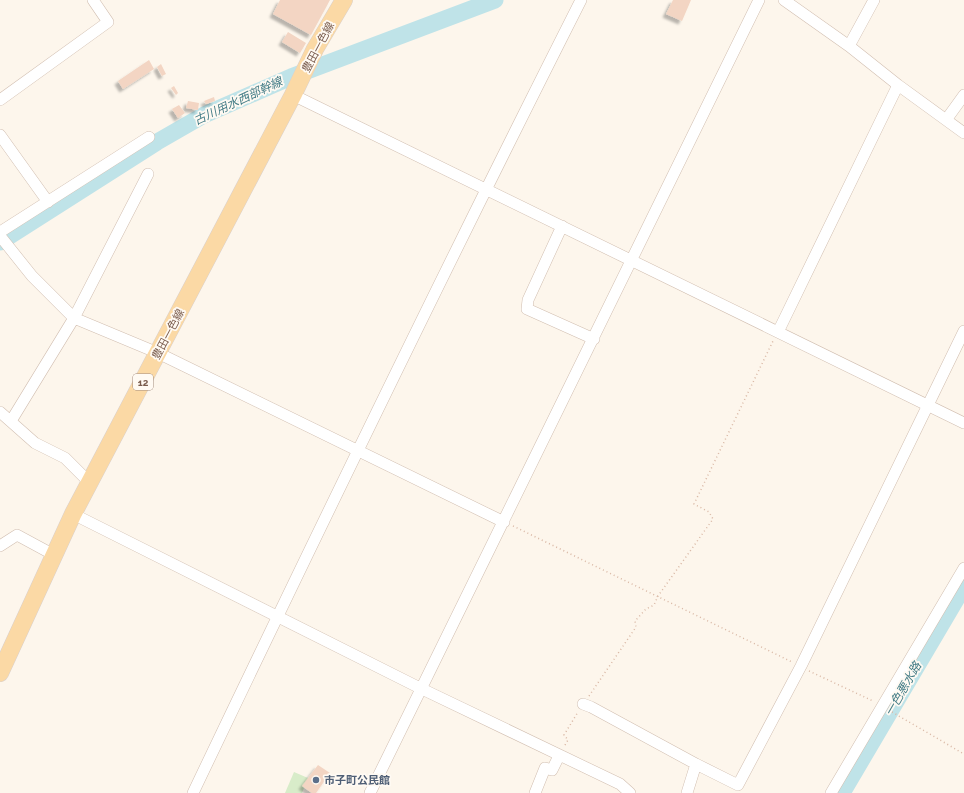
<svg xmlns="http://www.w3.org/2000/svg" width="964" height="793" viewBox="0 0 964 793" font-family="Raleway,'Noto Sans JP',sans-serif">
<defs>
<filter id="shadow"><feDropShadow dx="-3.5" dy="3.5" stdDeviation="1" flood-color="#0004"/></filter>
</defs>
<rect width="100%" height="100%" fill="#fdf6ec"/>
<path fill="#d8ecc9" d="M294 772 308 778 302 793H285Z"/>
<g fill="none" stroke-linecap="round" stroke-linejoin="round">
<path stroke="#bfe3e8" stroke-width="17" d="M0 242 157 142 204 115 291 77 495 0
M842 793 964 586"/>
</g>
<path fill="#f3d5c3" filter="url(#shadow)" d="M280 0H330L311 35 273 14Z
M673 0H691L682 21 666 14Z
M288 32 306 43 300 53 282 42Z
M149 60 154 69 123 89 118 81Z
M161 64 166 74 162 76 157 67Z
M174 86 178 93 176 95 171 88Z
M214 97 215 101 206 104 204 101Z
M188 101 199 103 198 110 186 108Z
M179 105 185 113 178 118 172 109Z
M318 765 330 773 316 793H312L302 786Z"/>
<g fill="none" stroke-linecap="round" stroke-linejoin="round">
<g stroke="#d1beb0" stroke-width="12">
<path id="minor" d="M784 0 849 46 898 85 964 133
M849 46 874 0
M293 95 964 423
M0 100 108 22 93 0
M946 120 964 95
M0 135 48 202
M562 226 528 300 527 309 594 339
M0 232 149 137
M0 236 32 276 74 318 158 353 504 522
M778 332 898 85
M0 412 35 443 65 458 90 483
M11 421 74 318 148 174
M73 514 422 689 620 784 630 793
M0 546 17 535 54 555
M583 704 591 707 696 764
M193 793C320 527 448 263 581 0
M370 793 759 0
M535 793 545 768 552 770 559 756
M687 793 696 764 738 785 801 666 964 331
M831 793 964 568"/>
</g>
<g stroke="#dad1cd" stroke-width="18">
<path id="primary" d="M0 673 73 514 293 95 315 49 344 0"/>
</g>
<path stroke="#d9b8a5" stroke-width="1.5" stroke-dasharray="1 3" stroke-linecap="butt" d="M513 526 792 662
M809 671 873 701
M589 696 636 627 635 621 646 609 654 605 658 596 713 519 709 512 694 504 773 341
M892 712 964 754
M565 745 568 740 564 735 578 712"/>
<use href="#minor" stroke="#fff" stroke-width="11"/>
<use href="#primary" stroke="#fbd9a5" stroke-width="17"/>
</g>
<circle fill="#5c6f8a" stroke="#fffaf3" stroke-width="1.5" cx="316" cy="780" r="4"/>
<g text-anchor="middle" stroke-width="3.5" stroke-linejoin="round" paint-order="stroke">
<rect fill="#fffaf3" stroke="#a28b7f" stroke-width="1" x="133" y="374" width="20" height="16" rx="3"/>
<g font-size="10" font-weight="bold" fill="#7a5c4d">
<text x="143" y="386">12</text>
</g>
<g font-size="11" fill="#7a5c4d" stroke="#fffaf3">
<text transform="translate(318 47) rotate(-62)" y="4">豊田一色線</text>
<text transform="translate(168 334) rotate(-62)" y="4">豊田一色線</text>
</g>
<g font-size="11" font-weight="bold" fill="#4e5e75" stroke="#fffaf3" text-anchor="start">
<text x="324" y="784">市子町公民館</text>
</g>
<g font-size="12" font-style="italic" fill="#437c86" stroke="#fffaf3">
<text transform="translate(238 101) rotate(-25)" y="4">古川用水西部幹線</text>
<text transform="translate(903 689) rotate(-60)" y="4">一色悪水路</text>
</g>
</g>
</svg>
